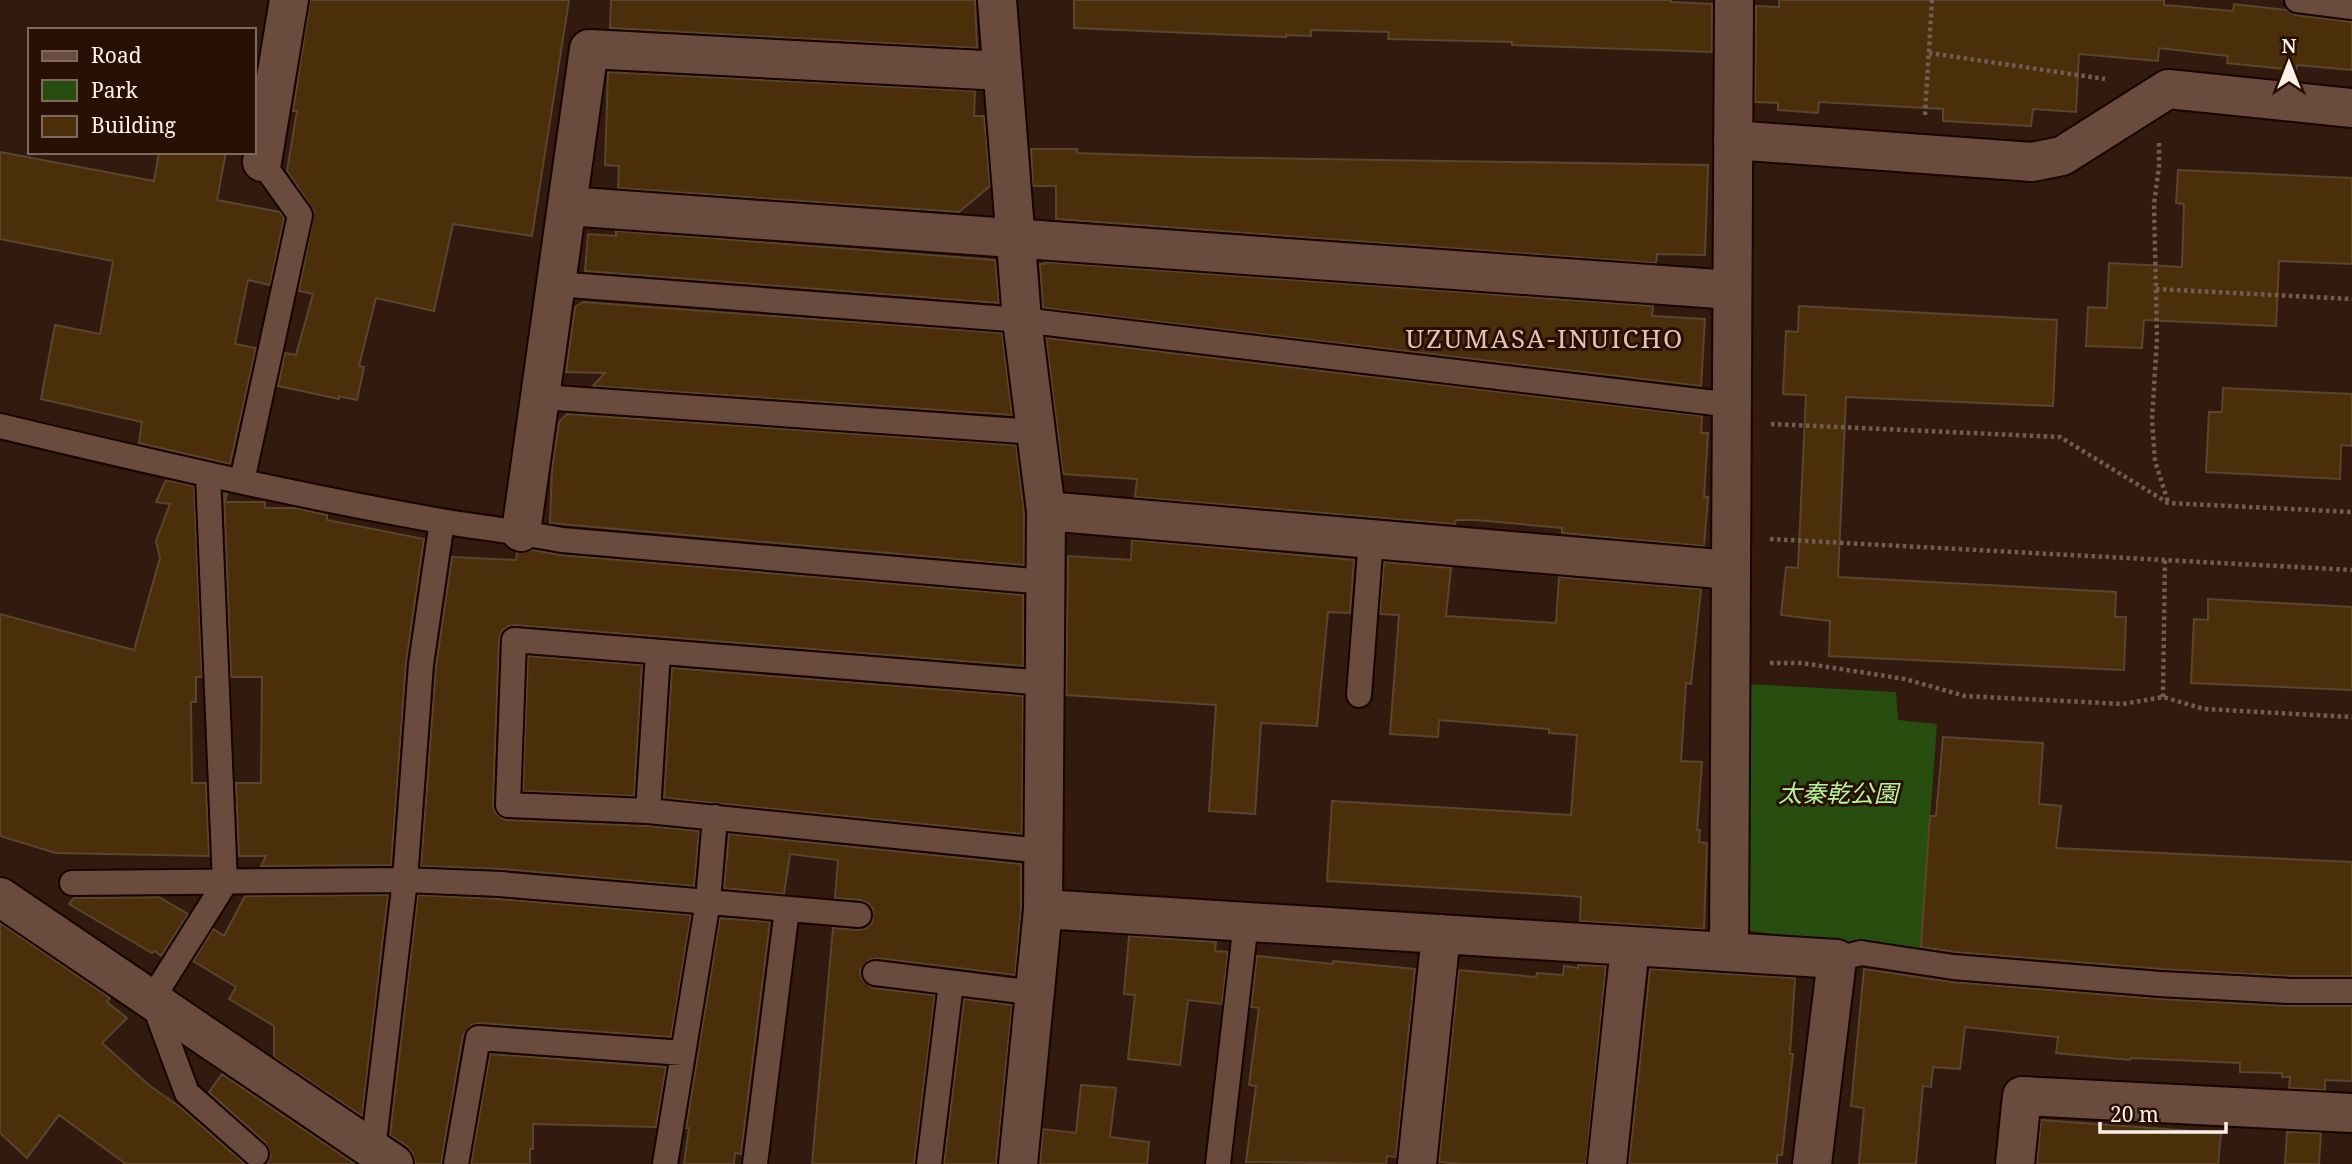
<svg xmlns="http://www.w3.org/2000/svg" width="2352" height="1164" viewBox="0 0 2352 1164" font-family="'Noto Serif','Noto Sans JP',serif">
<rect width="100%" height="100%" fill="#321a0e"/>
<path fill="#284e0f" d="M1745 684 1896 692 1898 720 1937 724 1920 956 1745 930Z"/>
<g fill="none" stroke-linecap="round" stroke-linejoin="round">
<path stroke="#4c5062" stroke-width="12" d="M220 1108 261 1136"/>
</g>
<path fill="#4b2e0a" stroke="#5a452f" stroke-width="2" d="M310 0H569L532 236 453 224 434 311 376 298 359 366 364 367 357 400 339 396V399L278 386 285 353 296 355 313 294 299 291 314 211 287 171 297 111H293Z
M611 0H975L977 48 610 28Z
M1074 0H1671V2L1712 4V52L1512 45V42L1388 39 1389 32 1311 30V36L1286 35V37L1074 28Z
M1779 0H2164V5L2233 11 2234 4 2286 10 2295 15 2352 22V70L2297 65 2296 70 2227 63 2228 56 2159 48 2158 61 2079 54 2076 112 2033 109 2031 126 1943 121V109L1819 102 1818 113 1778 110V103L1755 102 1756 6 1779 7Z
M608 72 975 91 974 116H984L990 186 959 212 618 188 619 166 605 165Z
M1031 149H1077V153L1196 157 1708 165 1705 255 1657 254 1656 263 1056 219V186H1033Z
M0 152 154 181 159 152H226L217 200 280 212 284 218 270 285 248 280 235 344 256 348 230 464 139 443 142 422 41 399 55 325 100 334 113 261 0 239Z
M2178 170 2352 178V264L2279 261 2276 326 2144 320 2142 348 2086 346 2088 307 2107 308 2109 263 2182 267 2184 204 2176 203Z
M616 231 995 260 999 303 585 271 588 234 616 236Z
M1045 262 1653 306 1652 316 1705 319 1701 386 1043 308 1040 264H1044Z
M583 302 1002 333 1012 415 593 386 605 373 566 372 575 307Z
M1799 306 2057 320 2053 406 1846 397 1838 577 2116 592 2115 617H2126L2124 670 1829 656 1830 621 1781 615 1786 567 1798 568 1806 395 1783 394 1786 331 1798 332Z
M1046 338 1702 416 1701 433H1708L1704 497H1708L1704 546 1562 533V528L1477 520H1456L1455 524 1135 497 1137 479 1063 474Z
M2223 388 2352 394V446L2341 445 2340 479 2206 472 2209 412H2222Z
M567 414 1016 445 1024 512V565L550 523 552 469 559 422Z
M166 480 194 486 202 677H196V702H191L192 783H206L209 856 56 853 0 836V614L134 650 160 558 156 541 170 504 156 502Z
M224 493 227 494 225 502H265V508H295L327 515V520L424 539 406 663 391 865 261 866 266 856H239L236 783H261L262 677H231Z
M1132 540 1354 560 1350 613 1328 612 1317 726 1261 723 1255 814 1209 811 1216 705 1066 695 1068 556 1131 560Z
M533 550 561 555 1023 595V666L515 625 508 626 502 631 499 639 493 804 495 812 501 818 507 820 647 826 699 831 694 886 501 869 421 866 436 666 452 557 516 560 517 553Z
M1384 562 1451 568 1446 616 1556 623 1559 577 1701 589 1691 684 1686 683 1681 761 1702 762 1697 830H1700L1699 842 1707 843 1704 929 1580 921 1581 897 1571 896 1327 881 1332 801 1571 815 1577 735 1549 733V729L1439 720 1438 737 1390 734 1399 615 1380 614Z
M2208 599 2352 607V690L2191 683 2194 619 2208 620Z
M528 656 642 665 634 796 523 791Z
M672 668 1023 696 1022 834 664 798Z
M1943 737 2043 743 2039 804 2061 806 2056 848 2352 862V976H2290L2161 969 1955 952 1921 947 1930 816H1936Z
M729 834 1021 864V908L1015 975 877 958 869 960 860 970 862 979 872 988 935 995 914 1164H812L833 928 858 930 866 928 872 923 873 909 868 903 861 900 835 898 838 860 790 854 784 894 724 888Z
M388 895 362 1116 274 1057V1026L229 999 236 987 193 961 213 929 224 936 245 896Z
M418 895 499 899 691 915 671 1037 479 1023 471 1025 463 1035 441 1164H416L413 1154 407 1146 390 1135Z
M159 897 188 914 161 956 155 951 152 953 69 904 74 898Z
M720 918 770 922 741 1154 735 1153 734 1164H684L689 1128H686Z
M0 923 110 998 107 1002 127 1018 102 1043 150 1086 180 1107 245 1164H126L59 1115 27 1158 0 1133Z
M1129 936 1216 942 1215 951 1228 952 1222 1004 1188 1000 1180 1065 1128 1059 1135 995 1124 994Z
M1257 956 1333 964V961L1415 969 1396 1157 1387 1156 1386 1164 1246 1162 1256 1086 1249 1085 1259 1008 1251 1007Z
M1578 965 1606 966 1586 1164H1461L1439 1162 1459 970 1536 977 1537 973 1563 975 1564 966 1578 968Z
M1650 969 1795 978 1790 1054H1793L1782 1155H1777V1164H1629Z
M1864 969 1952 982 2159 999 2289 1006H2352V1081L2325 1080V1090L2289 1088 2290 1077H2282V1073L2240 1072V1063L2131 1058 2130 1060 2056 1053 2058 1037 1965 1027 1960 1069 1933 1067 1931 1087 1923 1086 1916 1164H1859L1864 1108 1851 1106Z
M964 999 1012 1005 996 1164H944Z
M490 1054 666 1067 656 1127 533 1124V1149H530V1164H471Z
M222 1074 355 1164H267L271 1156 266 1143 209 1092Z
M1081 1085 1116 1088 1110 1137 1149 1142 1147 1164H1040L1043 1129 1076 1133Z
M2041 1120 2221 1133 2218 1164H2037Z
M2287 1132 2321 1133 2319 1164H2285Z"/>
<g fill="none" stroke-linecap="round" stroke-linejoin="round">
<g stroke="#190400" stroke-width="28">
<path id="service" d="M2297 0 2352 7
M556 284 1022 320 1732 405
M541 397 1036 432
M0 426C146 461 293 495 441 521 482 528 522 532 562 540L1045 582
M208 475 225 883 152 999 187 1093 256 1154
M242 481 300 215 262 162
M1359 695 1371 539
M648 811 658 652
M1043 851 648 811 508 805 514 640 1045 683
M72 883 405 880 500 884 859 915
M1837 959 1861 953 1953 967 2160 984 2290 991H2352
M875 973 1036 993
M373 1149 405 880 421 664 442 521
M456 1164 478 1038 683 1053
M665 1164 708 901 715 817
M755 1164 787 909
M929 1164 951 983
M1218 1164 1246 922"/>
</g>
<g stroke="#190400" stroke-width="42">
<path id="minor" d="M997 0 1022 320 1046 511 1043 909 1018 1164
M1733 140 2032 162 2062 156 2168 89 2352 108
M262 162 289 0
M567 206 1732 290
M1046 511 1731 570
M521 532 589 49 1002 71
M0 897 394 1164
M1043 909 1837 959 1812 1164
M1729 952 1734 0
M1417 1164 1441 934
M1607 1164 1630 946
M2015 1164 2022 1096 2352 1113"/>
</g>
<path stroke="#725d52" stroke-width="4.5" stroke-dasharray="3.5 3.5" stroke-linecap="butt" d="M1929 53 2105 79
M1925 115 1932 0
M2159 143V167L2154 204 2157 338 2152 420 2155 461 2168 502
M2156 289 2352 299
M1771 424 2060 437 2168 503 2352 512
M1770 539 2352 570
M1770 663H1802L1905 679 1965 696 2123 704 2163 697 2204 709 2352 717
M2163 697 2165 560"/>
<use href="#service" stroke="#694c3e" stroke-width="24"/>
<use href="#minor" stroke="#694c3e" stroke-width="38"/>
</g>
<g text-anchor="middle" stroke-width="6" stroke-linejoin="round" paint-order="stroke">
<g font-size="24" font-style="italic" fill="#b6f597" stroke="#281005">
<text x="1838" y="802">太秦乾公園</text>
</g>
<g font-size="26" letter-spacing="2" fill="#e5c3b3" stroke="#281005">
<text x="1545" y="348">UZUMASA-INUICHO</text>
</g>
</g>
<rect x="28" y="28" width="228" height="126" fill="#281005" stroke="#7e6960" stroke-width="2"/>
<rect x="42" y="51" width="35" height="10" fill="#694c3e" stroke="#7e6960" stroke-width="2"/>
<text x="91" y="63" font-size="21" fill="#feefe9">Road</text>
<rect x="42" y="80" width="35" height="21" fill="#284e0f" stroke="#7e6960" stroke-width="2"/>
<text x="91" y="98" font-size="21" fill="#feefe9">Park</text>
<rect x="42" y="116" width="35" height="21" fill="#4b2e0a" stroke="#7e6960" stroke-width="2"/>
<text x="91" y="133" font-size="21" fill="#feefe9">Building</text>
<g transform="translate(2289 63)" stroke="#281005" stroke-width="5" paint-order="stroke">
<path d="M0-5L12 26L0 18L-12 26Z" fill="#feefe9"/>
<text y="-10" font-size="19" font-weight="bold" text-anchor="middle" fill="#feefe9">N</text>
</g>
<path d="M2100 1122v10h126v-10" fill="none" stroke="#feefe9" stroke-width="3.5"/>
<text x="2110" y="1122" font-size="21" fill="#feefe9" stroke="#281005" stroke-width="5" paint-order="stroke">20 m</text>
</svg>
